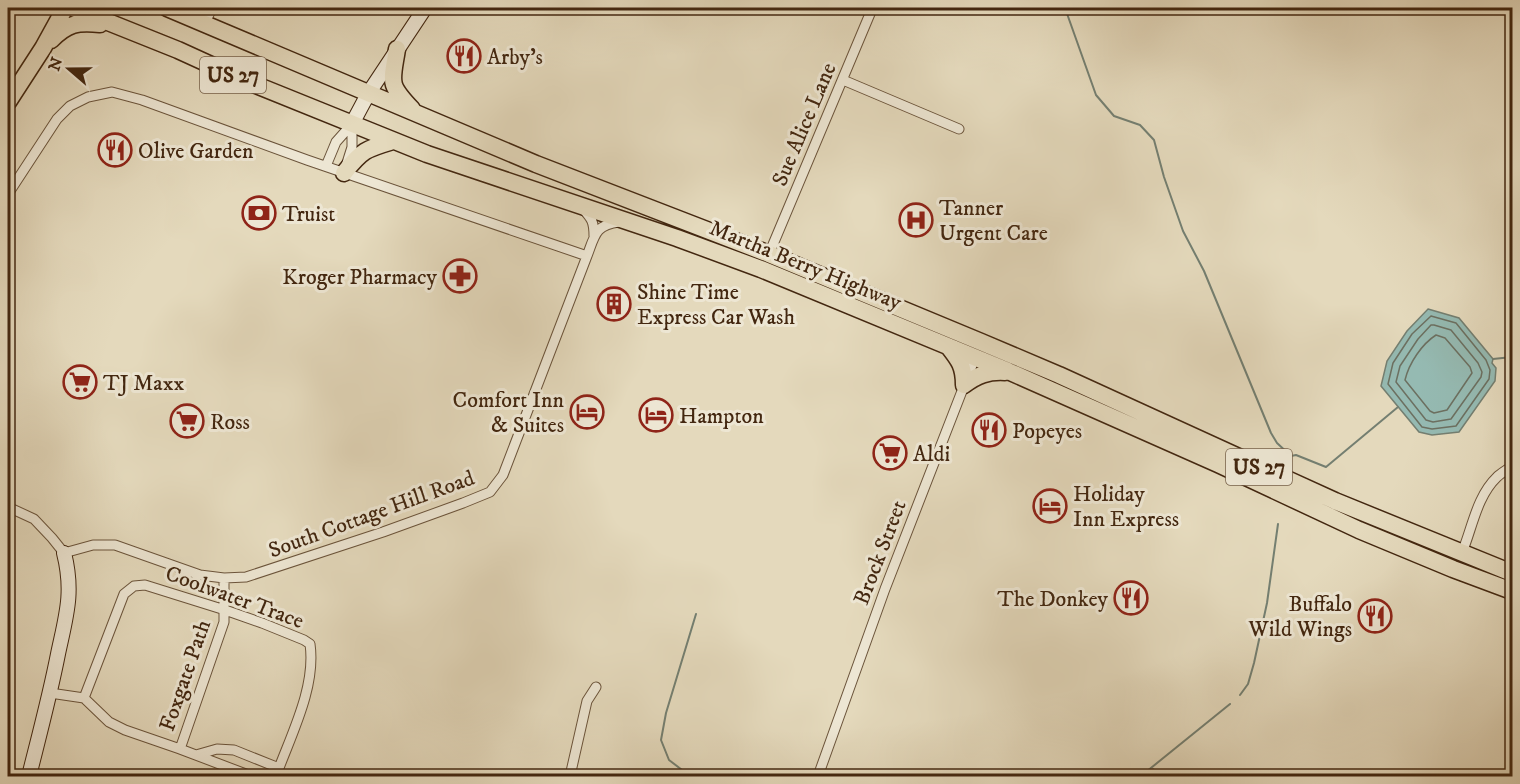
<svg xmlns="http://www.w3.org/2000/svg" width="1520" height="784" viewBox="0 0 1520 784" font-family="'IM FELL DW Pica',serif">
<rect width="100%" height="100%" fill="#e4d9bc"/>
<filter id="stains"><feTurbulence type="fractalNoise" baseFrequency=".00333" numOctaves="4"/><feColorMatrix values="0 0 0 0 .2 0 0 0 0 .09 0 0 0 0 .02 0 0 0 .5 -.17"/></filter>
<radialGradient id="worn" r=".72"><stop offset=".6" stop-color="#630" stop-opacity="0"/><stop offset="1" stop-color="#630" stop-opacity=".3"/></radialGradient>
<path fill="#95bab2" stroke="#747f71" stroke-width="1.5" d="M1428 309 1459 318 1493 359 1492 363 1496 368 1495 381 1459 432 1432 435 1419 432 1381 386 1387 361 1407 331Z"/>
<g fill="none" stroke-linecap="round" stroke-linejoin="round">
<path stroke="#6c7061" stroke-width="1.5" d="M1431 316 1456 323 1486 360 1490 370 1489 379 1456 426 1432 429 1422 427 1388 384 1393 363 1412 334Z
M1431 325H1434L1451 330 1478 363 1482 372 1481 377 1451 419 1433 422 1426 420 1396 382 1400 366 1418 339Z
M1436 335 1445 338 1470 367 1472 373 1447 410 1434 413 1430 411 1405 380C1409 363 1422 344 1436 335Z"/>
<path stroke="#747f71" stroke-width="2" d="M1065 8 1096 95 1114 116 1140 125 1154 140 1164 177 1183 231 1204 271 1271 433 1277 443 1291 456 1296 455 1326 467 1398 407
M1493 359 1512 357
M1240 695 1248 684 1254 663 1267 603 1278 524
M1153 769 1162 776
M690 776 669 760 661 740 666 713 696 614
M1141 776 1230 704"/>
<g stroke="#6b543b" stroke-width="11">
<path id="street" d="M205 23 212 8
M843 80 959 129
M326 166 336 142 352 124
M346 166 352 147V124
M8 194 57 119 70 106 88 97 112 92 142 100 307 160 587 256 503 475 490 492 463 503 383 532 246 577 224 578 200 575 115 545H93L64 553 52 538 34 519 8 507
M583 209C592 219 594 222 594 236
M769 254 872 9
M587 256C595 235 595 225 619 222
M1461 555C1472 530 1476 497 1497 477 1501 473 1507 470 1512 466
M50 693 84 698 109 722 125 730 180 749 251 776
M84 698 124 594 134 586 145 585 225 610 262 623 304 640 310 644C316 685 293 731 279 768L278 776
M180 749 224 622V578
M196 755 217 749 234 750 279 768
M570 776 587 701 596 687
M818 776 885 589 976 355"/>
</g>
<g stroke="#432710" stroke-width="16">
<path id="secondary" d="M352 124 368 94 425 8
M29 776C39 736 50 695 58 654 66 616 74 593 64 553"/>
</g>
<g stroke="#432710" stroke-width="19">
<path id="highway" d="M73 8 178 50 246 81 427 154 677 238 761 269 1008 371 1218 464 1359 530 1453 569 1512 591
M167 8 536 164 769 254 981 342 1059 375 1335 501 1512 573
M51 40C68 23 77 22 100 24
M397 49C392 82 387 83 412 109
M8 102 43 48 65 8
M344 173C362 150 366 149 393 141
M948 346C959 360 964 366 964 385
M964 385C977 375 988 371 1005 372"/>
</g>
<use href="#street" stroke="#ede6d3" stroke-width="9"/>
<use href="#secondary" stroke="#ede6d3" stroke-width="14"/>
<use href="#highway" stroke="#e4d9bc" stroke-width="16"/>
</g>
<defs>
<g id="restaurant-ring" transform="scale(1.725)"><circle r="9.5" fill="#ede6d3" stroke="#8f2418" stroke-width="1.5"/><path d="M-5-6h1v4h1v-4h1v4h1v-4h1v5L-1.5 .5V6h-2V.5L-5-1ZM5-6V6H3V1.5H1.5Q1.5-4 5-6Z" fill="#8f2418"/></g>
<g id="bank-ring" transform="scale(1.725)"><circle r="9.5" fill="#ede6d3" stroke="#8f2418" stroke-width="1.5"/><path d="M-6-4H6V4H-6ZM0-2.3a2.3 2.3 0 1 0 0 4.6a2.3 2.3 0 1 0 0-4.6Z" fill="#8f2418"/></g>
<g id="hospital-ring" transform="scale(1.725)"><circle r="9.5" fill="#ede6d3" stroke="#8f2418" stroke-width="1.5"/><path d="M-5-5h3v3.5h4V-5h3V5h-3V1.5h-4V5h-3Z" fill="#8f2418"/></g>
<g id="pharmacy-ring" transform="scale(1.725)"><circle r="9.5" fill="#ede6d3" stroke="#8f2418" stroke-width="1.5"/><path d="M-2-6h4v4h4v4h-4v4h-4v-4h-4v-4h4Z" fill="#8f2418"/></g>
<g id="building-ring" transform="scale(1.725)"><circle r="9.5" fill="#ede6d3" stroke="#8f2418" stroke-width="1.5"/><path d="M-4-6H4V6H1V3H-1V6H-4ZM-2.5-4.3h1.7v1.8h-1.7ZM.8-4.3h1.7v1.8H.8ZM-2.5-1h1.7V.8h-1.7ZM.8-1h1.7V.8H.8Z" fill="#8f2418"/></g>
<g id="supermarket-ring" transform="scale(1.725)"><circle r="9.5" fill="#ede6d3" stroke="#8f2418" stroke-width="1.5"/><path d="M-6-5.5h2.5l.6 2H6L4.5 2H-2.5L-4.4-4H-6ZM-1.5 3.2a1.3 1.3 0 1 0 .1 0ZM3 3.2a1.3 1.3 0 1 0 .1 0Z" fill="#8f2418"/></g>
<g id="hotel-ring" transform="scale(1.725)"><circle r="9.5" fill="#ede6d3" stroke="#8f2418" stroke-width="1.5"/><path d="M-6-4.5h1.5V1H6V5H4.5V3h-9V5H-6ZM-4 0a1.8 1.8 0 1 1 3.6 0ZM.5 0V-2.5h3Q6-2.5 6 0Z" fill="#8f2418"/></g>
</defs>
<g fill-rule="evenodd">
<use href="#restaurant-ring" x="464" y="56"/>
<use href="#restaurant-ring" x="115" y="150"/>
<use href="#bank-ring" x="259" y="213"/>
<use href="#hospital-ring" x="916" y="220"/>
<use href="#pharmacy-ring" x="460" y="276"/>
<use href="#building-ring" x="614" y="304"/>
<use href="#supermarket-ring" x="80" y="382"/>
<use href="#hotel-ring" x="587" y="412"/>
<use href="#hotel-ring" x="656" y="415"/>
<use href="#supermarket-ring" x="187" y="421"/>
<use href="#restaurant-ring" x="989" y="430"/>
<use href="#supermarket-ring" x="890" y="453"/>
<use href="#hotel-ring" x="1050" y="506"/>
<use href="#restaurant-ring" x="1131" y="598"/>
<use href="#restaurant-ring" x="1375" y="616"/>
</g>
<g text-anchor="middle" stroke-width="6" stroke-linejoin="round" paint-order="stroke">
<g fill="#ede6d3" stroke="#76604a" stroke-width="1.5">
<rect x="200" y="57" width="66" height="36" rx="4.5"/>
<rect x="1226" y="449" width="66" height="36" rx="4.5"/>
</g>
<g font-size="21" font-weight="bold" fill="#432710">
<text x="233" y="82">US 27</text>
<text x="1259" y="474">US 27</text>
</g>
<g font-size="22" fill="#432710" stroke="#ede6d3" text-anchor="start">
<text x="487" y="64">Arby's</text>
<text x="138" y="158">Olive Garden</text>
<text x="939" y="215">Tanner<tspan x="939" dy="25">Urgent Care</tspan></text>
<text x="282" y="221">Truist</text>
<text x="437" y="284" text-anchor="end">Kroger Pharmacy</text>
<text x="637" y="299">Shine Time<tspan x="637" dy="25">Express Car Wash</tspan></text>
<text x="103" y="390">TJ Maxx</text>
<text x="564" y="407" text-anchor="end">Comfort Inn<tspan x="564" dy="25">&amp; Suites</tspan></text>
<text x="679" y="423">Hampton</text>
<text x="210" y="429">Ross</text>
<text x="1012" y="438">Popeyes</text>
<text x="913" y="461">Aldi</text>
<text x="1073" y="501">Holiday<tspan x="1073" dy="25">Inn Express</tspan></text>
<text x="1108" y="606" text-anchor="end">The Donkey</text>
<text x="1352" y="611" text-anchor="end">Buffalo<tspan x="1352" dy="25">Wild Wings</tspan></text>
</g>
<g font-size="22" fill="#432710" stroke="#ede6d3">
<text transform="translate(803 124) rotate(-67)" y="8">Sue Alice Lane</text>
<text transform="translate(806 264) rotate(22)" y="8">Martha Berry Highway</text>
<text transform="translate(371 513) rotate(-20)" y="8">South Cottage Hill Road</text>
<text transform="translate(879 552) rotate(-69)" y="8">Brock Street</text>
<text transform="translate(235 596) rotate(20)" y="8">Coolwater Trace</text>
<text transform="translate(184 675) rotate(-71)" y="8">Foxgate Path</text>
</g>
</g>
<rect width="1520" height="784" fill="none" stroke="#e4d9bc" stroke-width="30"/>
<rect x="9" y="9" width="1502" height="766" fill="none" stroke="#432710" stroke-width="3"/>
<rect x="15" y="15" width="1490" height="754" fill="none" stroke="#432710" stroke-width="1.5"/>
<g transform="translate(69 69) rotate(290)" stroke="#ede6d3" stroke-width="4.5" paint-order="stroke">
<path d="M0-4.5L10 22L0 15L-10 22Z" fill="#432710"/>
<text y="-9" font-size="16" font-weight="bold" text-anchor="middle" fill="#432710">N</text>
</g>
<rect width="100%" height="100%" filter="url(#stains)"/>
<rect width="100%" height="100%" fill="url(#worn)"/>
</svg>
